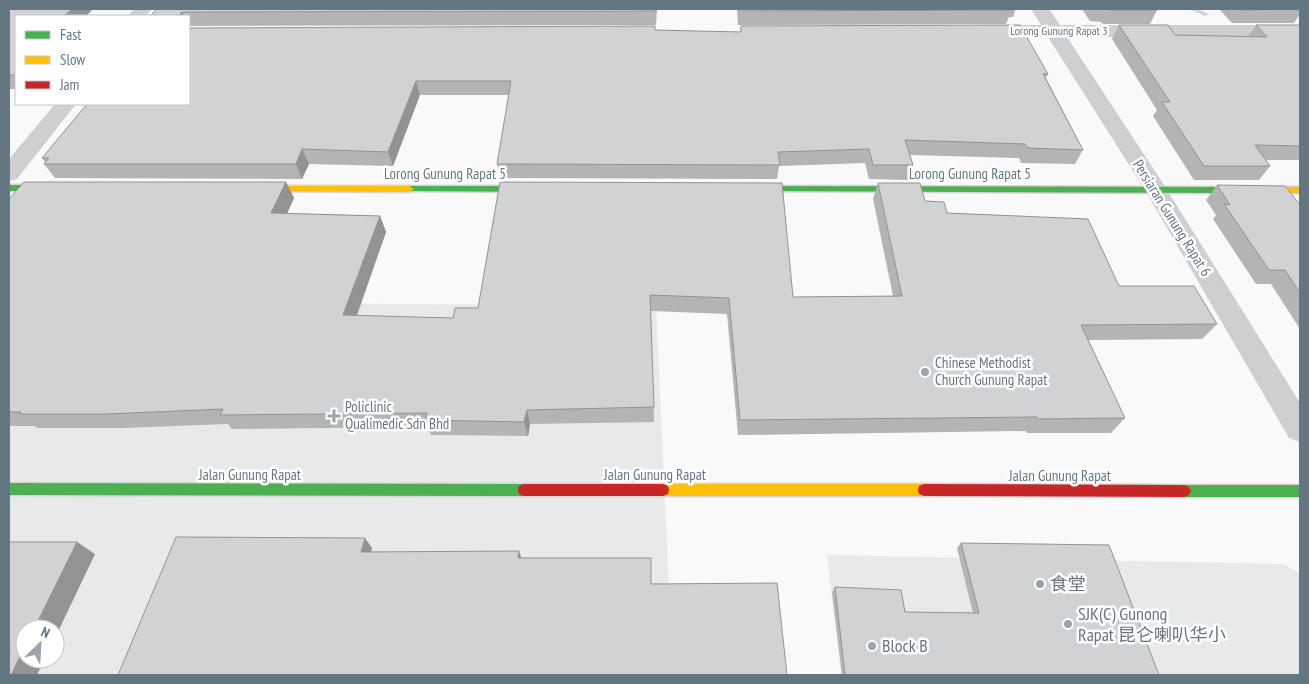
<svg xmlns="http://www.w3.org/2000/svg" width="1309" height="684" viewBox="0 0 1309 684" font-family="'PT Sans Narrow','Noto Sans SC',sans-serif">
<rect width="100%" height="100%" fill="#f9f9f9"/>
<path fill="#e8e9e9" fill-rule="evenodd" d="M9 301 656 306 673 675H9ZM25 629H55V659H25Z
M827 555 1283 564 1300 573V675H841Z"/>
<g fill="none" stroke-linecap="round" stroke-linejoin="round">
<path fill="#ced6d9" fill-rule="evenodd" d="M1188 9H1198L1209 14 1205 16Z"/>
<g stroke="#d5d6d7" stroke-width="3">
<path id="fast" d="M9 185H55L60 188 55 191H9Z
M409 186H535L540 189 535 192 406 191 404 189Z
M745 186 1224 187 1229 190 1224 193 742 191 740 189Z
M9 483 524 484 529 486 530 490 529 494 524 496 9 495Z
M1184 485H1300V497H1184L1179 495 1177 491 1179 487Z"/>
</g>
<g stroke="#d5d6d7" stroke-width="3">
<path id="slow" d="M253 186H409L414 189 409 192 250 191V187Z
M1224 187H1300V193L1221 192 1219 190Z
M663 484H924L929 486 930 490 929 494 924 496H663L658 494 657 490 658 486Z"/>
</g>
<g stroke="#d5d6d7" stroke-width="3">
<path id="jam" d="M524 484H663L668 486 669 490 668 494 663 496H524L519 494 518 490 519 486Z
M924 484 1184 485 1189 487 1191 491 1189 495 1184 497 924 496 919 494 918 490 919 486Z"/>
</g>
<path fill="#cecfd0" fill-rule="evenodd" d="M134 9H152L146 16H128Z
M1031 9H1049L1060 25H1300V37H1067L1164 185 1300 403V442L1289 438 1145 190 1048 37H985L978 35 976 31 978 27 985 25H1041Z
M55 104H76L17 179 9 181V159Z"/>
<use href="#fast" fill="#4caf50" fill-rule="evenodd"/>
<use href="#slow" fill="#ffc107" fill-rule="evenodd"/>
<use href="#jam" fill="#c62828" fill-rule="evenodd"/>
</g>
<path fill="#b3b5b5" d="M9 9H93L86 16H16V89H9Z
M157 9H657L656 25 189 26V16H150Z
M737 9H1016L1013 17H1009L1006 24 738 25Z
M1082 9H1156L1157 10 1150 24H1103L1101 22 1090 21Z
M1219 9H1300V14L1294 23H1232Z
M1119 25 1175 35 1248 36 1256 25H1300V160H1266L1270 166 1259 180H1194L1153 116 1157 110 1112 39Z
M741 26 1048 74 1046 78 1083 150 1075 164 1021 163 1019 158 910 155 913 165 908 180 869 179 865 163 779 166 777 179 500 178 497 164 509 95H420L393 166 309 164 302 179 55 178 44 164 45 162 42 158 655 30 740 32Z
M286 182 294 198 287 213 380 216 386 232 357 316 453 318 478 308 500 182 793 297 893 296 873 199 878 183 925 201 947 213 1119 286 1217 324 1202 339 1088 340 1125 418 1111 433H1027L1026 431 738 435 727 314 651 311 654 422 530 424 528 436 431 435 428 427 232 429 228 424 123 428H37L35 426H9V199Z
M1217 185 1300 205V329L1271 284H1256L1213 219 1216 215 1206 200Z
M961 543 1159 675H842L832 592 835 587 905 612 973 613 957 548Z"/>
<path fill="#929394" d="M72 9H93L86 16H64Z
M182 12 184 16H180V14Z
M416 81 420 95 393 166 388 152Z
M302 149 309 164 302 179 296 164Z
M286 182 294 198 280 229 271 213Z
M380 216 386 232 351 331 343 315Z
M527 410 530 424 528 436 524 422Z
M365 538 372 548 369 562 361 552Z
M77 542 95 554 55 638V629H34Z
M519 551 522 560 518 558Z
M25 646V659H45L37 675H11Z"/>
<path fill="#d0d2d3" stroke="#929394" d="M9 9H72L64 16H16V75H9Z
M157 9H656V11L182 12 180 14V16H150Z
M739 9H1011L1012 10 739 11Z
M1109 9H1156L1157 10H1110Z
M1240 9H1300L1241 10Z
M1020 25 1048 74H1043L1083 150 1028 148 1025 144 905 140 913 165H873L869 149 778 152 780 165 497 164 511 81H416L388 152 302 149 296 164H44L49 158H42L87 104H189V28L655 26V30L741 32V26Z
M1119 25H1168L1175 35 1267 37 1256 25H1300V146L1255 145 1270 166H1204L1162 102H1170Z
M24 182H286L271 213 380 216 343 315 453 318 455 308H478L500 182 782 183 793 297 902 296 878 183H920L925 201 944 202 947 213 1088 219 1119 286H1194L1217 324 1081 325 1125 418 1038 419 1037 417 740 420 729 298 650 295 654 407 527 410 524 422 425 420 427 413 220 415 223 409 107 414H19L21 412H9V199Z
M1217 185 1285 186 1300 205V293L1285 270H1269L1224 204 1230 205Z
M176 537 365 538 361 552 519 551 518 558H651V584L777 583 787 675H118Z
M9 542H77L34 629H25V646L11 675H9Z
M961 543 1109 545 1159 675H845L835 587 901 590 905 612 979 613Z"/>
<g fill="#99a4ac" stroke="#fff" stroke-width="2">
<circle cx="925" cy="372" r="5"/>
<path d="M331.5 408.5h5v5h5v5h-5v5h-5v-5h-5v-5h5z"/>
<circle cx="1040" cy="584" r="5"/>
<circle cx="1068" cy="624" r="5"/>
<circle cx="872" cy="646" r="5"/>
</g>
<g text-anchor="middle" stroke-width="5" stroke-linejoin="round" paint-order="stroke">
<g font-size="12" fill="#657683" stroke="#fff">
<text x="1059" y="35">Lorong Gunung Rapat 3</text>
</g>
<g font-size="15" fill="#657683" stroke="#fff">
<text x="445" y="179">Lorong Gunung Rapat 5</text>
<text x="970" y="179">Lorong Gunung Rapat 5</text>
<text transform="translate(1172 218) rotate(58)" y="5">Persiaran Gunung Rapat 6</text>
<text x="250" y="480">Jalan Gunung Rapat</text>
<text x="655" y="480">Jalan Gunung Rapat</text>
<text x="1060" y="481">Jalan Gunung Rapat</text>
</g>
<g font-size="15" fill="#657683" stroke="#fff" text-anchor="start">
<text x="935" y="368">Chinese Methodist<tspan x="935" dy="17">Church Gunung Rapat</tspan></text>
<text x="345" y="412">Policlinic<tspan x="345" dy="17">Qualimedic Sdn Bhd</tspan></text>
</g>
<g font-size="18" fill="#657683" stroke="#fff" text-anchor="start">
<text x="1050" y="590">食堂</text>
<text x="1078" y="620">SJK(C) Gunong<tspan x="1078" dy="21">Rapat 昆仑喇叭华小</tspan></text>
<text x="882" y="652">Block B</text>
</g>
</g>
<rect width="1309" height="684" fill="none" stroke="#657683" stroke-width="20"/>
<rect x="15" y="15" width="175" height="90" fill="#ffffff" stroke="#c1c8cd"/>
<rect x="25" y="31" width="25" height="8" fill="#4caf50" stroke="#c1c8cd"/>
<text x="60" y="40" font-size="15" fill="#657683">Fast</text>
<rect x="25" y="56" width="25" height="8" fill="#ffc107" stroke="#c1c8cd"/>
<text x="60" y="65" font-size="15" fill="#657683">Slow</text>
<rect x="25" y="81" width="25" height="8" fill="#c62828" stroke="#c1c8cd"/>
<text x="60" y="90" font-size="15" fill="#657683">Jam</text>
<g transform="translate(40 644) rotate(25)"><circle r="24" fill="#ffffff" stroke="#c1c8cd"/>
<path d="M0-4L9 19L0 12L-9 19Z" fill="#99a4ac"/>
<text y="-8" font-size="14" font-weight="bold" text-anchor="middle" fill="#657683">N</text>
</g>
</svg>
